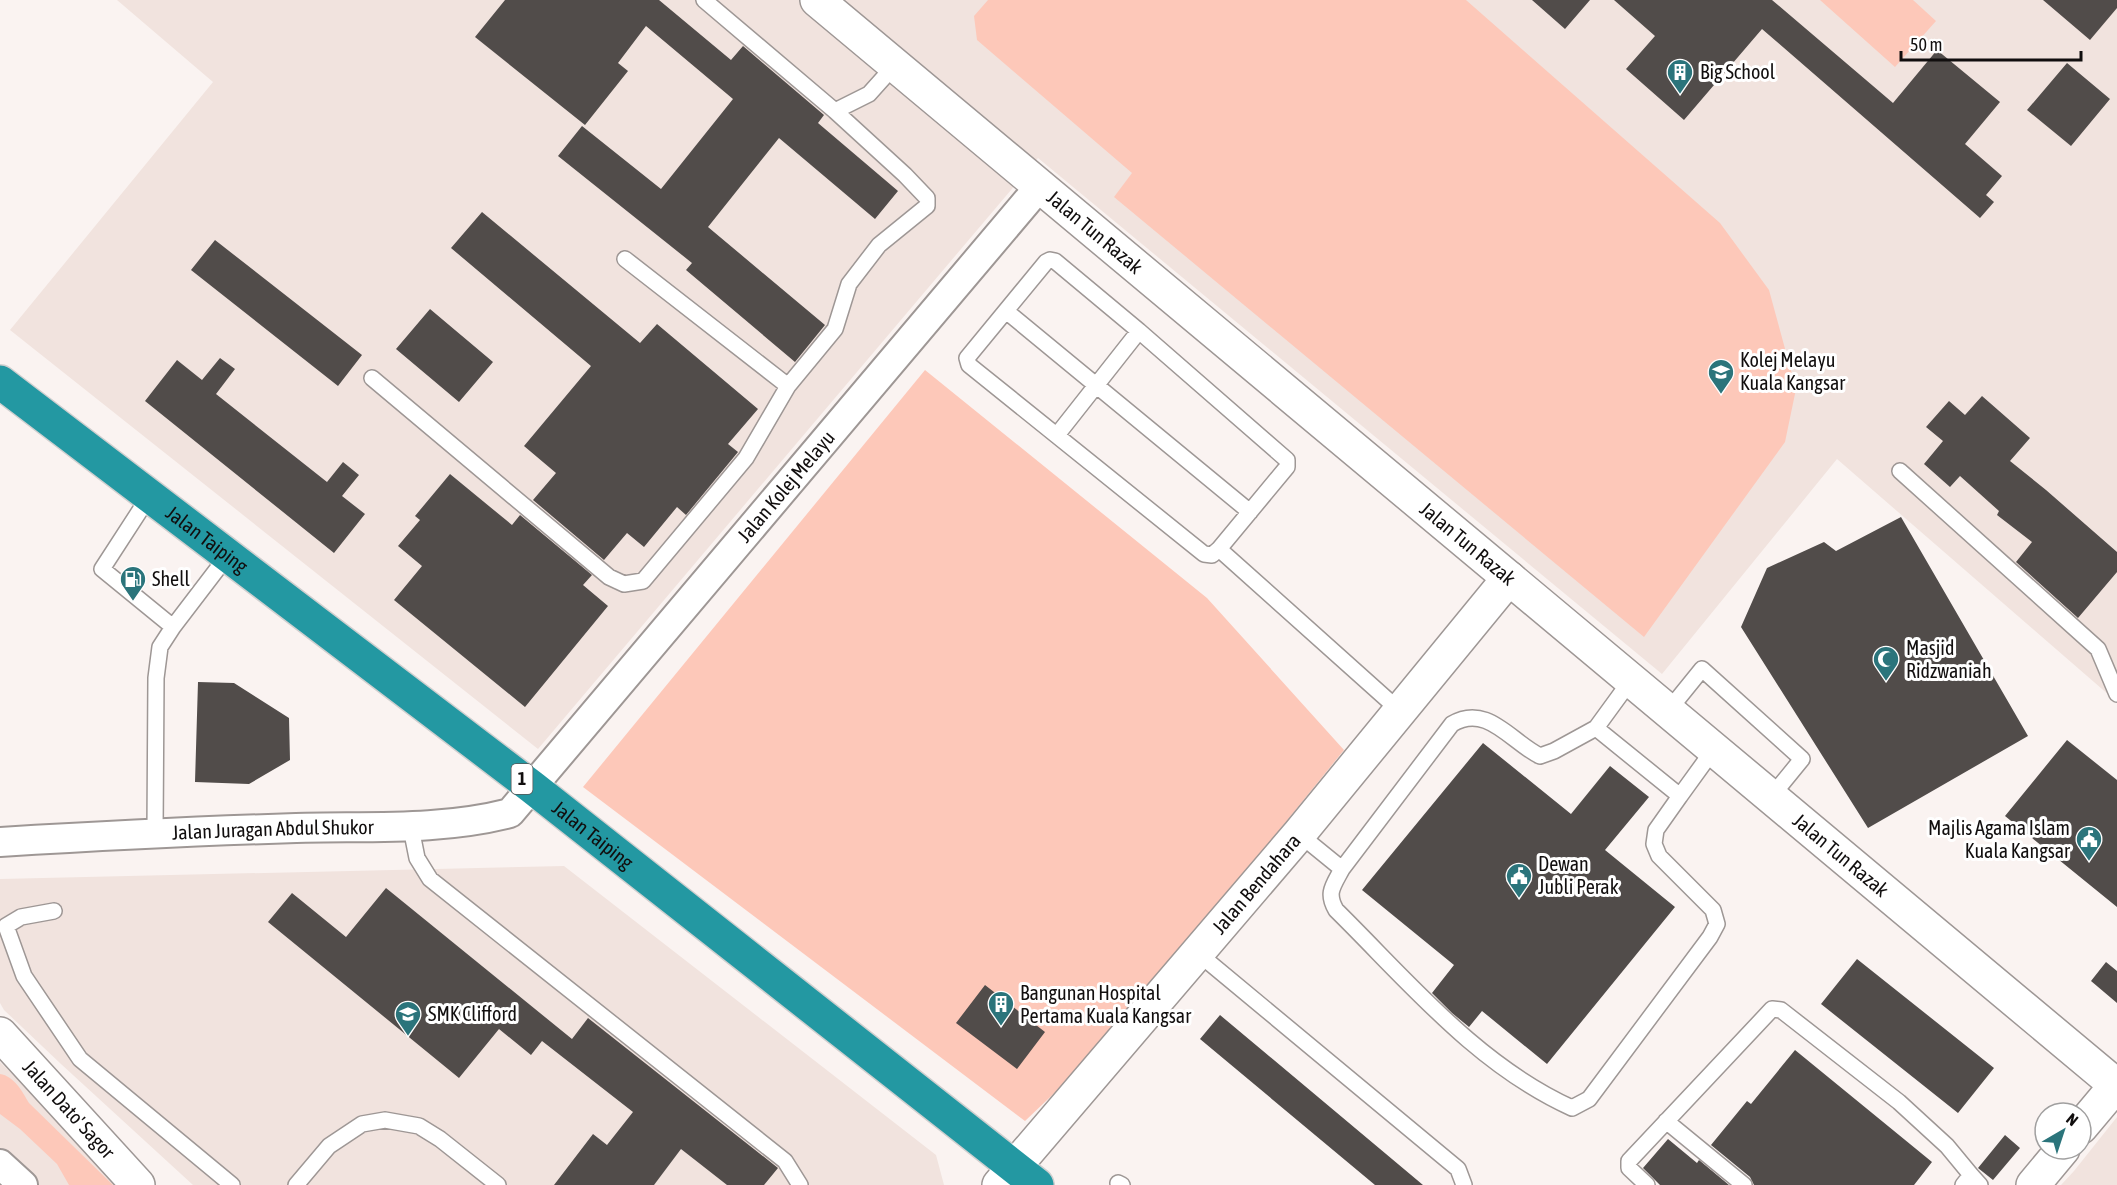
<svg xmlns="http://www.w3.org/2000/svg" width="2117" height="1185" viewBox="0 0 2117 1185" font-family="'Asap Condensed',sans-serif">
<rect width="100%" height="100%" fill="#faf3f1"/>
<path fill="#f1e3de" d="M117 0H2117V702L1837 459 1662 674 1038 158 538 749 10 330 213 82Z
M564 866 936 1155 944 1185H193L61 1064 4 1010 0 1003V879Z
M0 1062 124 1185H0Z
M2117 1117V1185H2061L2074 1171Z"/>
<path fill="#fdc8b9" d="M988 0H1466L1720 223 1769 290 1796 389 1785 442 1644 637 1114 197 1132 173 977 40 974 16Z
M1820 0H1913L1936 21 1895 67Z
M925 370 1207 598 1344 750 1107 1043 1025 1121 583 787Z
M0 1074C14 1076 22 1091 29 1103L113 1185H69L57 1164 20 1129 0 1114Z"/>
<path fill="#514c4a" d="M505 0H659L731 60 743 46 824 115 818 123 898 191 875 219 779 138 708 227 825 325 795 362 686 270 692 263 558 156 582 126 661 189 733 99 646 26 618 63 628 71 585 125 475 37Z
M1532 0H1590L1565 29Z
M1614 0H1772L1893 103 1937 50 2000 102 1965 144 2002 176 1986 195 1994 202 1980 218 1762 29 1684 120 1626 69 1655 36Z
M2043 0H2117V8L2090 40Z
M2067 63 2110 99 2071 146 2027 110Z
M482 212 640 343 657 324 758 409 728 444 738 452 686 515 677 507 644 547 627 533 604 560 533 500 556 473 524 446 591 366 451 248Z
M215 240 362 355 338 386 191 270Z
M430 309 493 362 459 402 396 349Z
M220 358 235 369 216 394 327 482 343 462 359 475 342 496 365 514 334 553 145 401 177 360 202 380Z
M1982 396 2030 438 2010 461 2046 490 2117 552V572L2078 618 2016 562 2032 542 1997 515 1999 511 1960 476 1950 487 1924 464 1943 441 1926 427 1949 401 1965 415Z
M450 474 512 525 520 515 592 575 583 585 608 606 525 707 394 600 422 566 398 546 420 520 415 516Z
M1901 517 2028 736 1868 828 1741 627 1767 568 1824 542 1836 551Z
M198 682 234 683 289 718 290 760 249 784 195 782Z
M2067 740 2117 780V907L2005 816Z
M1483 743 1571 814 1610 766 1649 797 1605 850 1675 907 1547 1064 1482 1011 1469 1027 1452 1013 1432 993 1454 965 1362 890Z
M386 888 572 1039 588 1018 778 1168 764 1185H727L681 1149 654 1185H554L593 1134 607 1145 633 1112 542 1041 531 1055 499 1029 459 1078 268 922 292 893 346 937Z
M1857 959 1994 1068 1958 1113 1821 1004Z
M2106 962 2117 971V1003L2091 981Z
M985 985 1045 1032 1017 1069 956 1023Z
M1220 1015 1423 1185H1375L1200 1039Z
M1795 1050 1932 1162 1914 1185H1754L1750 1177 1711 1145 1747 1101 1751 1104Z
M2005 1135 2020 1148 1993 1180 1978 1168Z
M1668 1139 1697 1163 1699 1160 1729 1185H1660L1643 1168Z"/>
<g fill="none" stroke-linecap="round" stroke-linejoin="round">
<g stroke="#9e9795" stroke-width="18">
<path id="lane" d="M704 0 835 111 869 94 895 65
M625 259 788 386
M1006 311 1250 512
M372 378 609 577 624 584 643 581 746 458 788 386 835 329 849 284 879 245 927 206V198L905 175 835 111
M1057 435 1139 331
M1900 471 2098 649 2117 694
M150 495 102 569 173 627 228 555
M1219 549 1287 467V460L1139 331 1055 261 1050 260 1046 262 967 358 969 365 1204 554 1212 555 1219 549 1400 711
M1631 680 1596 728 1680 796 1714 749
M1668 711 1702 669 1802 759 1771 797
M411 828 417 858 430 879 785 1161 800 1185
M155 832 156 678 160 647 173 627
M1299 834 1342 869 1452 724C1487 703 1511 742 1540 756L1554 751 1596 728
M1342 869C1333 886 1326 893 1336 910 1409 982 1477 1065 1572 1108L1589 1099 1710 937 1717 924 1713 910 1659 856 1654 844 1656 830 1680 796
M54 911 21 917 6 926 24 976 80 1059 232 1185
M1199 954 1458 1169 1464 1185
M1666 1121 1744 1185
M1118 1183 1122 1185
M296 1185 329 1146 362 1124 385 1120 419 1126 440 1139 498 1185
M1647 1185 1629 1168V1161L1772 1009 1781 1010 1899 1102 1947 1146 1971 1175
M1963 1185 1971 1175 1980 1185"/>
</g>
<g stroke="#9e9795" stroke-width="32">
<g id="street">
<path id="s1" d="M0 842C99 836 197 831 296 828 368 826 440 831 510 813L1040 186"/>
<path d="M0 1164 23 1185"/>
</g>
</g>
<g stroke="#9e9795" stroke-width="36">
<g id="secondary">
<path id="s2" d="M817 0 2117 1086"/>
<path id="s3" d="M0 1034 138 1185"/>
<path d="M2081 1127 2117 1084"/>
<path id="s4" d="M999 1185 1299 834 1509 578"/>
<path d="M2033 1185 2063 1149"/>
</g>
</g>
<g stroke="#cfcfcf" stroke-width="36">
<g id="highway">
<path id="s5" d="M0 382 532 787 1037 1185"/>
</g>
</g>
<use href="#lane" stroke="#fff" stroke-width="15"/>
<use href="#street" stroke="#fff" stroke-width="28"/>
<use href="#secondary" stroke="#fff" stroke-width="33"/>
<use href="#highway" stroke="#2398a2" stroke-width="33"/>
</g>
<defs>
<g id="building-pin" transform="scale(1.35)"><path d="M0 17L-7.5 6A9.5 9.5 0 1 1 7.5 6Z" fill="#2b747b" stroke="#fff"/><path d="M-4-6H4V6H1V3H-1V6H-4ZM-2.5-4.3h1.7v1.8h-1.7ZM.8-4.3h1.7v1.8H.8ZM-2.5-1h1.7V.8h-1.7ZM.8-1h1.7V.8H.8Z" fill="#fff"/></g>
<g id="school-pin" transform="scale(1.35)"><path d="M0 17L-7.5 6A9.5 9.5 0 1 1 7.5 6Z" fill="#2b747b" stroke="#fff"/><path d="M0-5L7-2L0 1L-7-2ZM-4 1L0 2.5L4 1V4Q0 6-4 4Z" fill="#fff"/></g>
<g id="fuel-pin" transform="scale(1.35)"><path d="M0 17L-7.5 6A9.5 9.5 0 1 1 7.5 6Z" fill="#2b747b" stroke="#fff"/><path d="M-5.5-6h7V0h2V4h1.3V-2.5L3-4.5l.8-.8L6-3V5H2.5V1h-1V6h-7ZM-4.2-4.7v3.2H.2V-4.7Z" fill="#fff"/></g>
<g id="mosque-pin" transform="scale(1.35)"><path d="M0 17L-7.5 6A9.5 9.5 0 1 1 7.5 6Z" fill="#2b747b" stroke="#fff"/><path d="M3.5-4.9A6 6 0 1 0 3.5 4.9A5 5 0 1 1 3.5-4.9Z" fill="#fff"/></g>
<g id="civic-pin" transform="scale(1.35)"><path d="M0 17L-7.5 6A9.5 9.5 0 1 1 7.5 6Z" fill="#2b747b" stroke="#fff"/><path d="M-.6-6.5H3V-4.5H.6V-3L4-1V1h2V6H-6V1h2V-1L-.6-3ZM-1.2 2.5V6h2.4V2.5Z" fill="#fff"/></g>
</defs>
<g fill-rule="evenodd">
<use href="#building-pin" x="1680" y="72"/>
<use href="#school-pin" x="1721" y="372"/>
<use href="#fuel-pin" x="133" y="579"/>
<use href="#mosque-pin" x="1886" y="659"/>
<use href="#civic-pin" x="2089" y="839"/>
<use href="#civic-pin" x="1519" y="876"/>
<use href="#building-pin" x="1001" y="1004"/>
<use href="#school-pin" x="408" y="1014"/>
</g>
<g text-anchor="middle" stroke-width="6" stroke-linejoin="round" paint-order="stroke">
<rect fill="#fff" stroke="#585656" stroke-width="1.5" x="511.5" y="764" width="21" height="30" rx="4.5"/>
<g font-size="18" font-weight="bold" fill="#110e0e">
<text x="522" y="785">1</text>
</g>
<g font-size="20" fill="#110e0e" stroke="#fff" text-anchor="start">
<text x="1700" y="79">Big School</text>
<text x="1740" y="367">Kolej Melayu<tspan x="1740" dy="23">Kuala Kangsar</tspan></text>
<text x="152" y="586">Shell</text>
<text x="1906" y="655">Masjid<tspan x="1906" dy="23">Ridzwaniah</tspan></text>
<text x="2070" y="835" text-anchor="end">Majlis Agama Islam<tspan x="2070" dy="23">Kuala Kangsar</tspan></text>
<text x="1538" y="871">Dewan<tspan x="1538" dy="23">Jubli Perak</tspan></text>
<text x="1020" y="1000">Bangunan Hospital<tspan x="1020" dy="23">Pertama Kuala Kangsar</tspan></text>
<text x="428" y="1021">SMK Clifford</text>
</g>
<g font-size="20" fill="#110e0e" stroke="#fff">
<text dy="7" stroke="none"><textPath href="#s2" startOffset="362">Jalan Tun Razak</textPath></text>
<text dy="7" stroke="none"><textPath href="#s1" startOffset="939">Jalan Kolej Melayu</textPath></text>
<text dy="7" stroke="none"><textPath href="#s5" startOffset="260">Jalan Taiping</textPath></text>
<text dy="7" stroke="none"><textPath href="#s2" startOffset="848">Jalan Tun Razak</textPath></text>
<text dy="7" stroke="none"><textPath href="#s1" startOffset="273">Jalan Juragan Abdul Shukor</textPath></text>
<text dy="7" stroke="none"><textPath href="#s5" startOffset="746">Jalan Taiping</textPath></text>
<text dy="7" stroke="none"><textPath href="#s2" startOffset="1334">Jalan Tun Razak</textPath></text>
<text dy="7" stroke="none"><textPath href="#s4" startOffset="396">Jalan Bendahara</textPath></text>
<text dy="7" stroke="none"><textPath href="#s3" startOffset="102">Jalan Dato' Sagor</textPath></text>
</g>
</g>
<g transform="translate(2063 1131) rotate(39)"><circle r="28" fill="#ffffff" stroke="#a09f9f" stroke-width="1.5"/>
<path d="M0-4.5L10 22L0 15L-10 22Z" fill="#2b747b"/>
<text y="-9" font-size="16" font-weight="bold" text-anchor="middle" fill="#110e0e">N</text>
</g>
<path d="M1901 51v9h180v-9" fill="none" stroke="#110e0e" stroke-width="3"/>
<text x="1910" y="51" font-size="18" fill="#110e0e" stroke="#ffffff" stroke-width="4.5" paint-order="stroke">50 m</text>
</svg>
